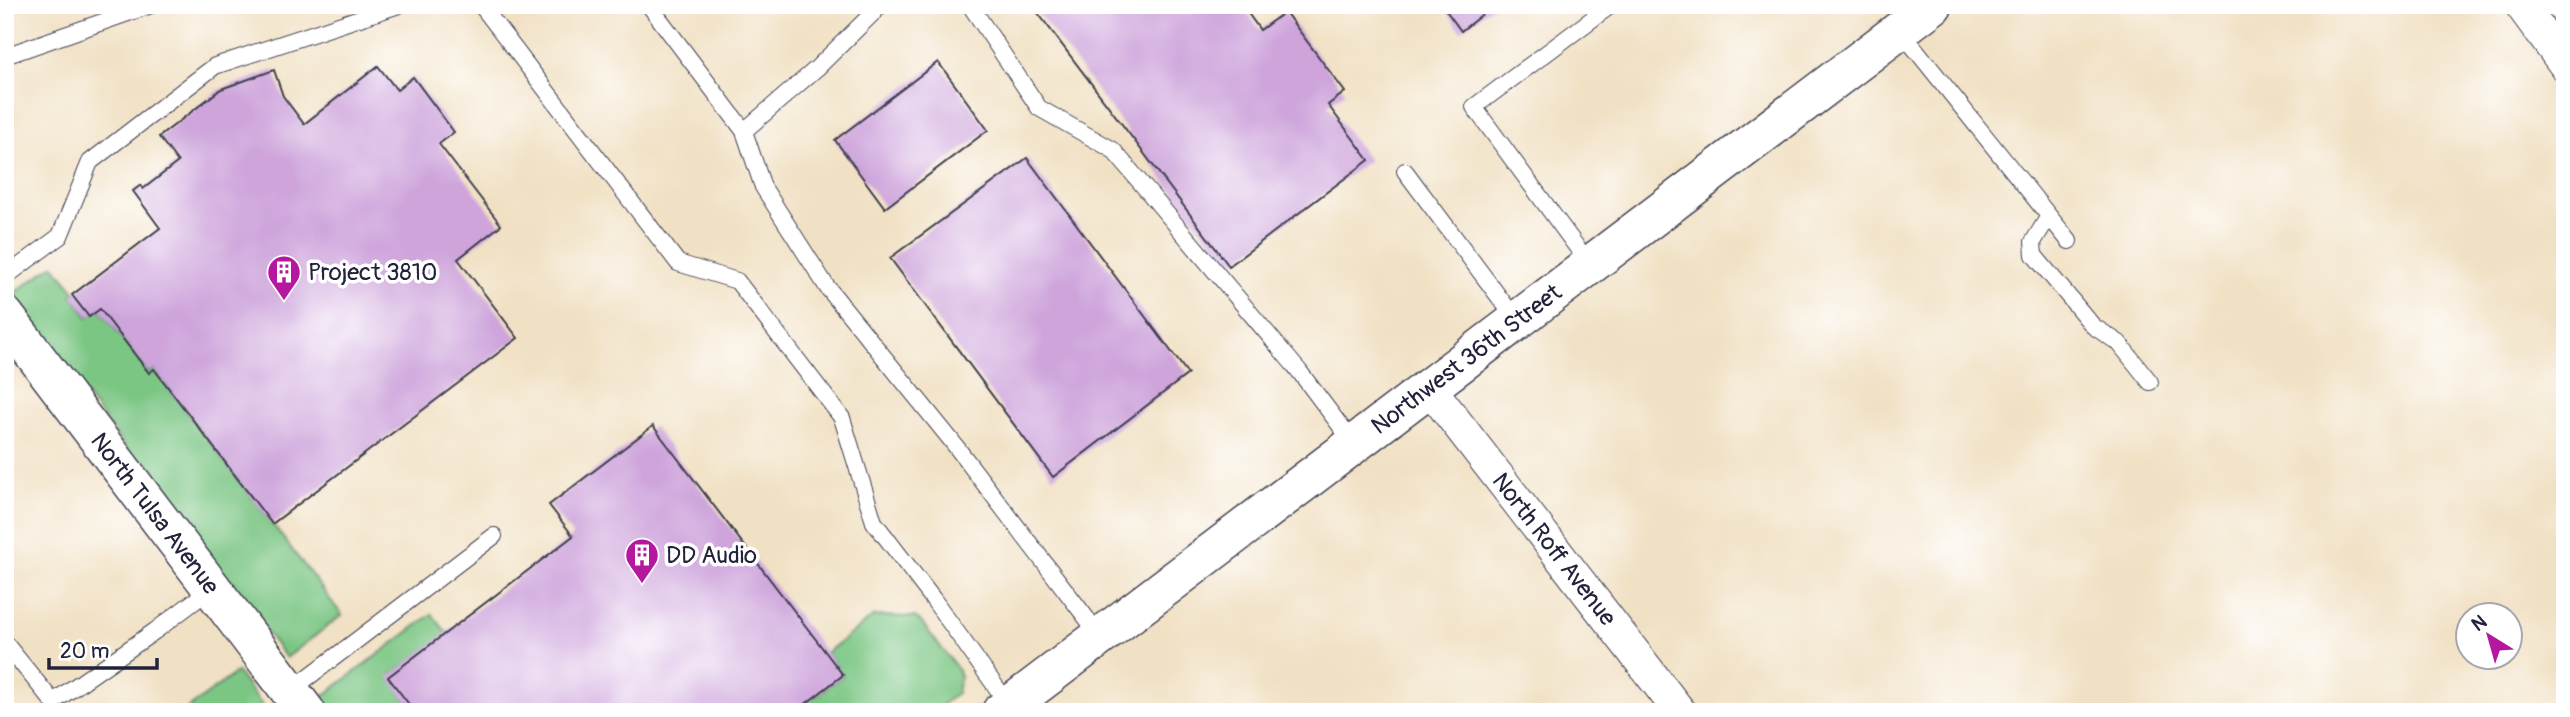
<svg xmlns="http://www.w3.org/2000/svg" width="2570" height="717" viewBox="0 0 2570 717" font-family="Pangolin,sans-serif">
<rect width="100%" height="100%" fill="#fff"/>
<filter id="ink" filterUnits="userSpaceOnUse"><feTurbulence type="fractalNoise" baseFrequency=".0143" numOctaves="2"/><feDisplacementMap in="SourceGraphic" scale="14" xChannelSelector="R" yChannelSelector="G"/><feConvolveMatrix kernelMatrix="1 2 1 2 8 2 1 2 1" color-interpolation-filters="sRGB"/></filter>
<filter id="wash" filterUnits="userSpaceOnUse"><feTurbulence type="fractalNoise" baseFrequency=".00686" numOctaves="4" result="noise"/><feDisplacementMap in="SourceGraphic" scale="28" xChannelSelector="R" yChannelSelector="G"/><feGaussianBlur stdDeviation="1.57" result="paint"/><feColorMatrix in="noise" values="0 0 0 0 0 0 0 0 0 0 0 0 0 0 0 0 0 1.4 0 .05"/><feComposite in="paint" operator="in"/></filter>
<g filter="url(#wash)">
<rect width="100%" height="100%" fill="#f1e1c4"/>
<path fill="#7cc684" stroke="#4f7460" stroke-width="2" d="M53 265 76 292 72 295 88 317 100 309 149 373 154 369 342 615 286 658 10 296Z
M432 614 447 633 389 677 415 712H327L318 700Z
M874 616 915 617 921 622 957 668 960 677 957 693 933 712H795L843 675 826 653Z
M237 672 267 712H183Z"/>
<g id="blocks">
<path fill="#cea4db" d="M1032 5H1242L1260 30 1285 12 1345 92 1328 105 1369 160 1229 266Z
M1442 5H1494L1461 31Z
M938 62 988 130 885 208 835 140Z
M378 66 397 90 413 77 454 132 439 144 501 225 458 259 518 338 272 524 154 369 149 373 100 309 89 317 72 295 160 228 133 191 141 185 143 189 178 162 159 137 221 89 274 70 283 96 304 124Z
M1027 158 1188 374 1053 477 890 258Z
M653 426 843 675 795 712H415L388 677 573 536 549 505Z"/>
</g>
</g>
<g filter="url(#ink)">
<use href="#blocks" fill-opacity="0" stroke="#413f50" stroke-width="2"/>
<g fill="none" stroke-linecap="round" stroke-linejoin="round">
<g stroke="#413f50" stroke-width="18">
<path id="service" d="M481 5 678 263 737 281 842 418 874 522 933 599 1009 705
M649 5 744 131 763 187 827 287 951 440 1100 636
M970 5 1039 108 1113 150 1299 371 1354 444
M1900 30 2069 241
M5 56 151 5
M744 131 817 68 879 7 878 5
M1405 171 1517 321
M2049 216 2033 242 2034 255 2093 326 2119 343 2150 382
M1590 265 1474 107 1611 5
M5 277 60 236 90 162 215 66 399 5
M5 643 53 702 155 631 212 588
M290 691 494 536"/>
</g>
<g stroke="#413f50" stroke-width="34">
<g id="minor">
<path d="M2521 5 2565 65"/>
<path id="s1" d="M1429 387 1680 712"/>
</g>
</g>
<g stroke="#413f50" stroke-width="41">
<g id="tertiary">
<path id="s2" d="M5 316 306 712"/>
</g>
</g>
<g stroke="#413f50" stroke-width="41">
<g id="secondary">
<path id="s3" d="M1001 712 1933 5"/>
</g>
</g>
<use href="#service" stroke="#fff" stroke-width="16"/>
<use href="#minor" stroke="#fff" stroke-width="32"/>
<use href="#tertiary" stroke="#fff" stroke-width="38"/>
<use href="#secondary" stroke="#fff" stroke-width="38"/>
</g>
</g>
<defs>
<g id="building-pin" transform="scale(1.75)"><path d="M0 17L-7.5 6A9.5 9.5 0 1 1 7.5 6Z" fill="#b5179e" stroke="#fff"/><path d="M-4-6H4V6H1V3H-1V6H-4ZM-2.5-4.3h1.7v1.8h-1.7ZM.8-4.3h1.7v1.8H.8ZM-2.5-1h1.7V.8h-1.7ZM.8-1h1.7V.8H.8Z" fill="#fff"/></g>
</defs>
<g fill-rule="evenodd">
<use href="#building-pin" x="284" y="272"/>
<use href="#building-pin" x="642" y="555"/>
</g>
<g text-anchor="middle" stroke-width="7" stroke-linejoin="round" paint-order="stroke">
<g font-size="24" fill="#22223b" stroke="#fff" text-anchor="start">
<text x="308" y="280">Project 3810</text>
<text x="666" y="563">DD Audio</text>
</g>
<g font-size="24" fill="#22223b" stroke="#fff">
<text dy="8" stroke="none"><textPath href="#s3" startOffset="584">Northwest 36th Street</textPath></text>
<text dy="8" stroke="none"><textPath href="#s2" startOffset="248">North Tulsa Avenue</textPath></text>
<text dy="8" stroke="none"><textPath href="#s1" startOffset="205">North Roff Avenue</textPath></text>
</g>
</g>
<rect width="2570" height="717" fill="none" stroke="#fff" stroke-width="28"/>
<g transform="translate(2489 636) rotate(323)"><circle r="33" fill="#ffffff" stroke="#a7a7b1" stroke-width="2"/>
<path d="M0-5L12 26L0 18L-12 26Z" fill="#b5179e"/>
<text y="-10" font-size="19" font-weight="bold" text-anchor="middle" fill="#22223b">N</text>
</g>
<path d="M49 658v10h108v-10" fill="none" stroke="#22223b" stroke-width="3.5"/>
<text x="60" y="658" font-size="21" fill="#22223b" stroke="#ffffff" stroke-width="5" paint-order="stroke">20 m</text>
</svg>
